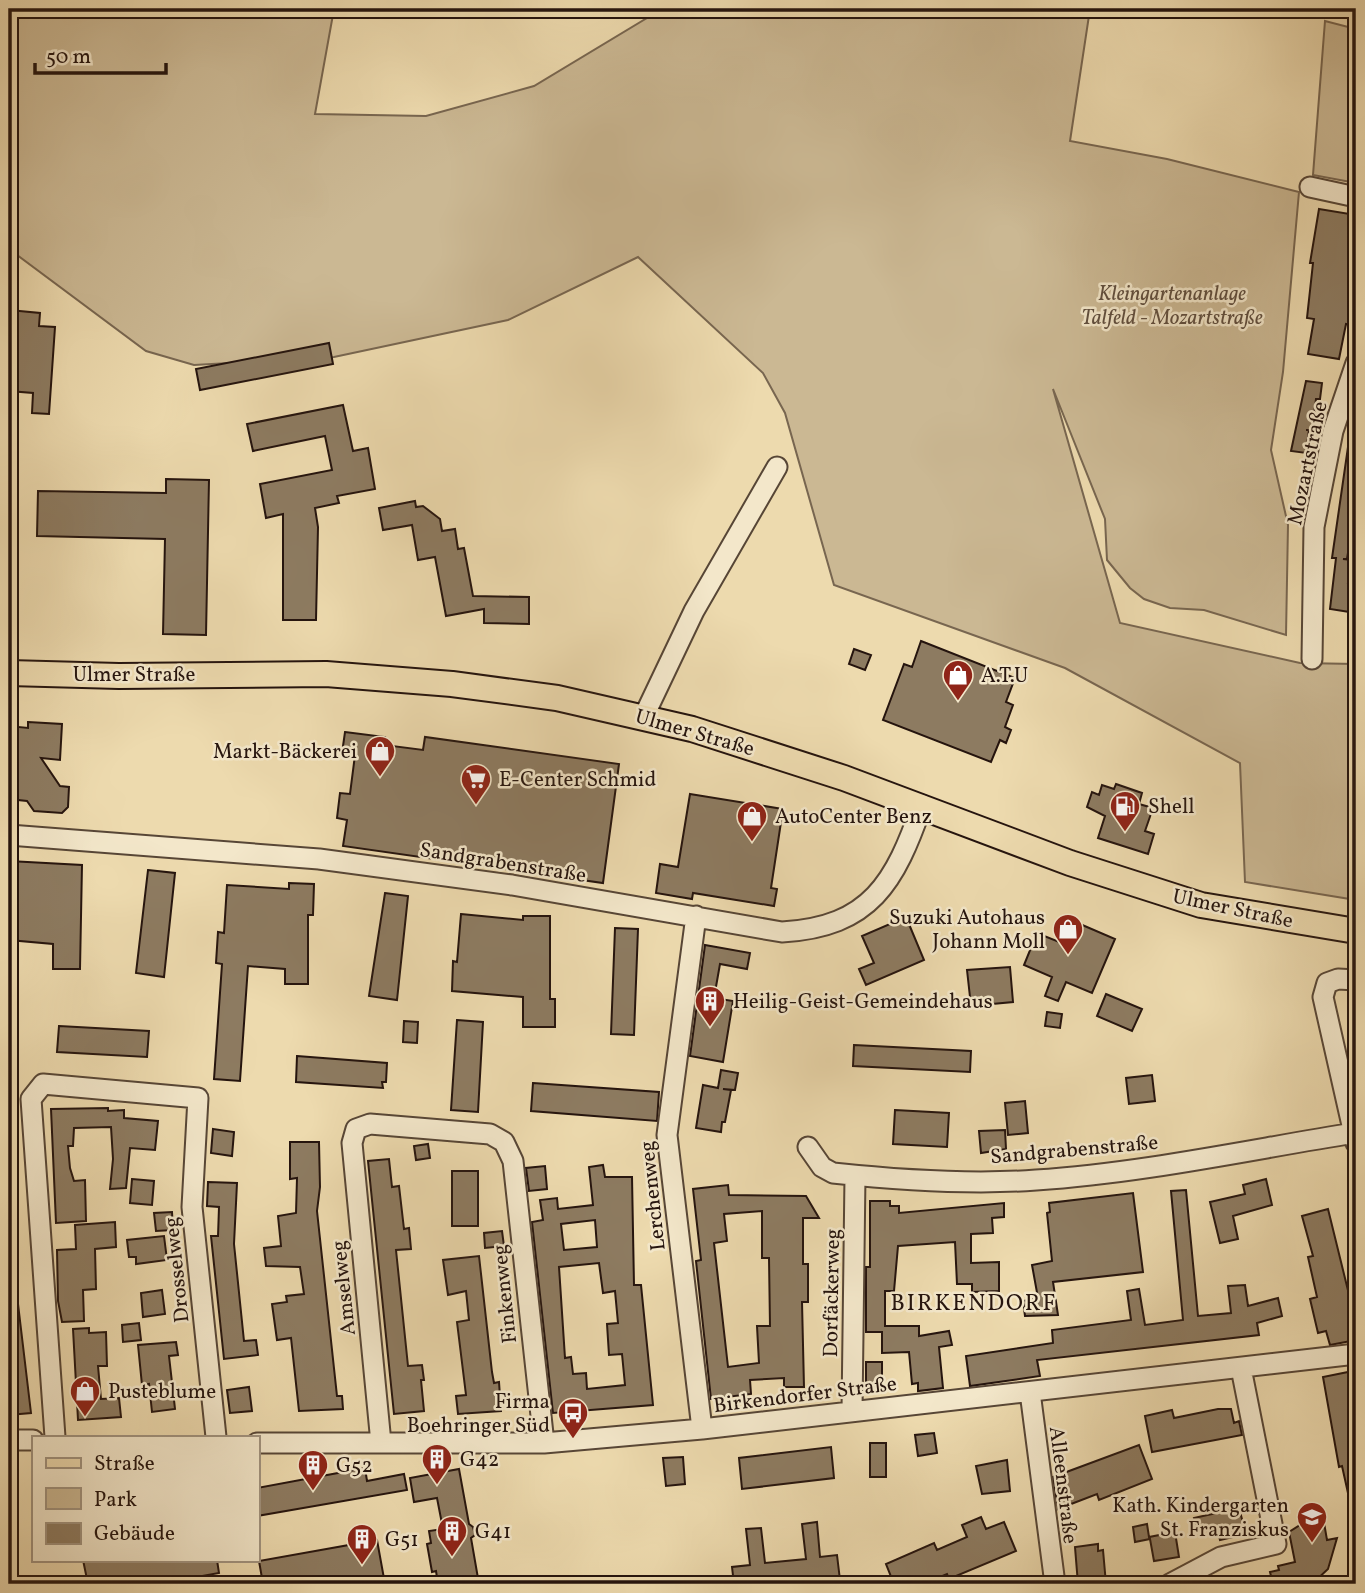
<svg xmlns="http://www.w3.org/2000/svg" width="1365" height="1593" viewBox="0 0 1365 1593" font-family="Vollkorn,serif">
<rect width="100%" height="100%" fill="#eddaae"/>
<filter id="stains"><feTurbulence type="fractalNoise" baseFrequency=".00286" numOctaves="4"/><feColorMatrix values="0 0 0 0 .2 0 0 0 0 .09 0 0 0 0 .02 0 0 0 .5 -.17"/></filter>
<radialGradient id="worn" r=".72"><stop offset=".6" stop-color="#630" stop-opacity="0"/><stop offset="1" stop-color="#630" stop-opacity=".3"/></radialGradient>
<path fill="#cbb893" stroke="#786650" stroke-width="2" d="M9 9H334L315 114 426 116 534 86 662 9H1090L1070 141 1167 159 1299 192 1283 372 1271 450 1288 525 1286 635 1204 610 1170 608 1144 599 1130 588 1107 560 1105 519 1053 389 1120 623 1300 663 1356 664V900L1245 882 1240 763 1065 668 834 585 785 413 763 373 638 257 508 320 334 357 194 365 146 351 9 249Z
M1325 21 1356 29V183L1313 175Z"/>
<path fill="#8d7b61" stroke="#25140e" stroke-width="2" fill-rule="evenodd" d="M1319 209 1356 215V326L1346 324 1339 359 1308 354 1314 319 1307 318 1313 263H1310Z
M9 310 40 313 39 326 55 327 49 414 32 413 33 393 9 391Z
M329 343 333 364 200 390 196 369Z
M1306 381 1322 383 1320 399H1316L1312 430H1306H1309L1306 453 1291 451Z
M343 405 353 451 368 448 375 489 337 496 339 503 315 508 318 527 316 620H283V514L266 518 260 484 332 470 325 436 253 451 247 424Z
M1348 447H1356V530L1352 529 1347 559H1343L1352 560 1348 583 1356 584V613L1330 609 1336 558H1332Z
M166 479 209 480 206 635 163 634 165 539 37 536 38 491 166 493Z
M415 501 416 507 423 506 440 519 442 531 455 529 458 549 464 548 473 596 529 597V624L484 623V609L446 616 435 557 418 560 412 525 383 530 379 508Z
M921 641 1015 678 1006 702 1013 705 1005 727 1011 730 1006 743 1000 740 991 762 883 720 904 664 912 667Z
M854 649 871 655 865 670 849 664Z
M28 722 62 724 60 760 41 758 60 786 69 787 68 807 62 813 34 811 27 801 9 799V726L28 728Z
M345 732 385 737 384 745 423 750 425 737 619 764 603 883 343 846 347 820 337 818 340 793 350 794 355 755 342 753Z
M1116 784 1142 793 1139 804 1153 808 1145 831 1154 834 1148 854 1098 838 1105 816 1087 807 1092 792 1099 795 1102 785 1114 789Z
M690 794 783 809 771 888 777 889 774 906 693 893 692 899 656 893 660 864 678 867Z
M9 861 82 865 80 969H53V944L9 940Z
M148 870 175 873 164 977 136 973Z
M289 883 314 884 313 915H308V984H285V969L248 966 240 1081 214 1079 222 964 216 963 218 932 224 933 227 885 289 889Z
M385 893 408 896 397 1000 369 996Z
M461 914 523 920V916H550V999H555V1027H523V997L452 991 453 961 457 962Z
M906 917 924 960 866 985 859 969 874 963 862 936Z
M1073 921 1115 939 1092 993 1066 982 1058 1001 1045 996 1052 977 1024 965 1037 933 1064 944Z
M615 928 638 929 634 1035 611 1034Z
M705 945 750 953 747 969 720 964 714 998 733 1001 723 1062 690 1056Z
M1010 967 1013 1002 971 1006 967 970Z
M1106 994 1142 1009 1132 1031 1097 1016Z
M1047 1012 1062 1014 1060 1028 1045 1026Z
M457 1020 483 1022 478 1112 451 1110Z
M404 1021 418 1022 417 1043 403 1042Z
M59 1026 149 1031 147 1057 57 1052Z
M854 1045 971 1051 970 1072 853 1066Z
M297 1056 387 1063 386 1082H382L383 1088 296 1082Z
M721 1070 738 1073 735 1090 723 1089 731 1090 725 1122H722L721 1132 696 1128 703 1085 718 1088Z
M1152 1075 1155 1101 1129 1104 1126 1078Z
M533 1083 659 1092 657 1121 531 1111Z
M1025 1101 1028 1133 1008 1135 1005 1103Z
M108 1108V1111L124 1110V1118L158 1121 155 1150 130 1148 126 1188 110 1189 113 1159 111 1127 74 1128 73 1146H68L70 1168 74 1181 85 1180 86 1221 56 1223 51 1109Z
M895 1110 949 1113 947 1147 893 1144Z
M213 1129 234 1132 232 1156 211 1153Z
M1005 1130 1006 1149 981 1153 979 1131Z
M290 1142H319L320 1187 317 1211 337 1396H342L343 1409 299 1411 291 1338 277 1340 272 1304 287 1302 286 1296 304 1294 300 1267 266 1266 264 1248 281 1246 278 1216 296 1213 297 1178 290 1179Z
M428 1144 430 1158 416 1160 414 1146Z
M389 1159 392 1187 399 1186 404 1229 409 1228 411 1249 396 1250 408 1366 422 1365 424 1380H421L424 1411 394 1414 368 1161Z
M603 1165 605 1177H632L634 1285H641L653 1405 553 1413 532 1222 543 1220 540 1200 557 1198 558 1209 593 1205 589 1167ZM595 1220 597 1247 564 1250 561 1224ZM599 1263 603 1293 615 1291 618 1323 607 1324 609 1355 622 1354 625 1385 587 1389 586 1373 573 1374 571 1357 565 1358 559 1267Z
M545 1166 547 1189 529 1191 526 1168Z
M452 1171H478V1226H452Z
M132 1179 154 1181 152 1205 130 1203Z
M1266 1179 1272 1205 1233 1216 1238 1239 1220 1243 1210 1202 1245 1194 1243 1185Z
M208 1182 237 1183 234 1244 244 1341 256 1340 258 1355 224 1359 211 1236H218L219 1207 207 1206Z
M728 1185 729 1195 806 1196 819 1218H803V1264H808V1302H802L804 1387H784V1378L750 1380 751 1394 711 1399 696 1261 701 1260 693 1189ZM762 1211V1258H769L770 1326H757L759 1363 728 1367 714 1243 727 1241 724 1214Z
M1186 1190 1198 1316 1231 1313 1228 1286 1245 1285 1248 1306 1278 1298 1282 1316 1257 1323 1259 1335 1037 1360 1040 1376 970 1386 966 1356 1053 1343 1052 1330 1131 1320 1127 1291 1139 1289 1145 1325 1183 1320 1171 1191Z
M1133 1193 1143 1272 1053 1282 1058 1315 1025 1316 1023 1301 1038 1298 1032 1265 1052 1261 1047 1213 1050 1212 1049 1203Z
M870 1201H890V1206H899V1213L1004 1203V1217L992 1218 993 1233 971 1234V1263L999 1262V1291L972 1292V1284H957L955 1242 898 1246 894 1291H885V1326H919V1336L949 1331 952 1345 939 1347 943 1388 918 1391V1383L912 1384 909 1352 882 1353V1332H866V1267H870Z
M1328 1209 1356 1323V1340L1330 1345 1326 1331 1318 1333 1310 1299 1317 1297 1308 1257 1313 1256 1302 1216Z
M172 1212 173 1230 156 1231 154 1213Z
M115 1222 116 1247 95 1249 96 1289 83 1290 84 1321 62 1322 58 1301 57 1250 76 1249 75 1225Z
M502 1231 504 1246 485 1248 484 1233Z
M164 1236 167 1260 136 1264V1257H129L127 1240Z
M479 1256 492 1372 494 1383 499 1382 501 1411 458 1414 456 1396 466 1395 457 1322 469 1320 466 1291 448 1295 443 1260Z
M162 1290 165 1314 143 1317 141 1293Z
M9 1304H18L31 1413 9 1415Z
M139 1323 141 1340 123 1342 122 1325Z
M89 1328V1333L106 1332 107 1366H98L101 1399 119 1398 121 1417 78 1420 73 1329Z
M176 1342 178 1355 169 1356 175 1409 152 1412 149 1384 142 1385 138 1345Z
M866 1362H882V1386L866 1387Z
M1353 1371 1356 1385V1501L1350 1502 1342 1466 1339 1467 1323 1377Z
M249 1387 252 1411 230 1413 227 1390Z
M1218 1409H1231L1234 1423 1239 1421 1242 1435 1152 1452 1145 1416 1172 1410 1174 1418Z
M934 1433 937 1453 918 1456 915 1435Z
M870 1443H886V1477H870Z
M1139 1445 1152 1479 1099 1500 1097 1494 1058 1509 1053 1477Z
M831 1447 834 1478 742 1489 739 1458Z
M683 1457 685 1484 666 1486 663 1458Z
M1007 1460 1010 1491 982 1494 976 1466Z
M365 1468 367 1481 404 1474 407 1490 257 1516V1488Z
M459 1469 469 1524 473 1527 475 1535 471 1538 479 1584H438L436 1571 432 1572 427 1544 431 1543 429 1531 443 1529 437 1498 414 1502 410 1478Z
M1239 1508 1246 1534 1220 1540 1217 1528 1198 1533 1194 1518Z
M1322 1511 1327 1540 1337 1538 1328 1569 1312 1584H1273L1270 1572 1279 1570 1278 1566 1295 1562 1289 1532Z
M981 1517 986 1529 1004 1522 1016 1551 949 1579 947 1574 923 1584H918L916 1580 894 1584 886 1564 934 1543 937 1550 967 1537 962 1525Z
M817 1522 820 1557 837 1555 840 1580 806 1584H734L732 1567 750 1565 746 1529 761 1528 765 1563 806 1559 802 1524Z
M1147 1524 1149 1537 1175 1532 1179 1557 1154 1561 1150 1539 1135 1542 1133 1527Z
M377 1540 385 1584H263L259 1561Z
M1098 1544V1551L1103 1550 1106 1584H1078L1075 1547Z
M83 1560H217L219 1573 158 1584H88Z"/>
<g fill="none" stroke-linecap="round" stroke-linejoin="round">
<g stroke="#574636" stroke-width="23">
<path id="minor" d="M1310 187 1356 197
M1312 659 1314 527 1333 431 1356 363
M644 716 694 611 777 467
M9 835 319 859 512 885 782 932C871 927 895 882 922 805
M696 916 667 1135 702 1429
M1356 980 1338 979 1327 983 1323 997 1356 1143
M808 1147 822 1167 833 1173C899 1180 969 1185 1036 1180 1142 1173 1248 1150 1354 1133
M1030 1392 1055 1584
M852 1411 855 1176
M55 1437 31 1099 43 1084 198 1098 192 1207 216 1437
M9 1440H33
M257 1443H544L702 1429 1356 1354
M381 1443 352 1143 356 1129 370 1124 490 1134 504 1142 513 1161 544 1443
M1170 1584 1221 1557 1276 1544 1241 1368"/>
</g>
<g stroke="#25140e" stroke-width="28">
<path id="major" d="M9 673 119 676 326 674 452 684 557 698 692 729 844 778 1070 863 1201 905 1356 931"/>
</g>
<use href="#minor" stroke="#f3e7ca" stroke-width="19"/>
<use href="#major" stroke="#eddaae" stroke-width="24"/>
</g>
<defs>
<g id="shop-pin" transform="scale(1.575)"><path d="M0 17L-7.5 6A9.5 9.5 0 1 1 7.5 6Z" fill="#8f2418" stroke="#f3e7ca"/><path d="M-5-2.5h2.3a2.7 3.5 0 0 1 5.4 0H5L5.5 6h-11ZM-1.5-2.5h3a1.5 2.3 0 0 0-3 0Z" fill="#fff"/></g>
<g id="supermarket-pin" transform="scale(1.575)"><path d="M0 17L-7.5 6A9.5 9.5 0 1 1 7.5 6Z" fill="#8f2418" stroke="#f3e7ca"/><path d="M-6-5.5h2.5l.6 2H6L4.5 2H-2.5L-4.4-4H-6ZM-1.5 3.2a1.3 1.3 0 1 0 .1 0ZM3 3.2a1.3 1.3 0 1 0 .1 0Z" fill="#fff"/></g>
<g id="fuel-pin" transform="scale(1.575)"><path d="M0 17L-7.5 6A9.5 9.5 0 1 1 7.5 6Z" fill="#8f2418" stroke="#f3e7ca"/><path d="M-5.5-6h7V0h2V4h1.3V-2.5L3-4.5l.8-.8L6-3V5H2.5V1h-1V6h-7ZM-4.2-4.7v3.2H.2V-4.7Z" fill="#fff"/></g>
<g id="building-pin" transform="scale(1.575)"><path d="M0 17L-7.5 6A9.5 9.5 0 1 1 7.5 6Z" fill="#8f2418" stroke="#f3e7ca"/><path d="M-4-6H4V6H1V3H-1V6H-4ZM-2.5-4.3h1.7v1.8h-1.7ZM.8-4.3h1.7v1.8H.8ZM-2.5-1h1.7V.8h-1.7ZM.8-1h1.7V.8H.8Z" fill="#fff"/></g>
<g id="bus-pin" transform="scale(1.575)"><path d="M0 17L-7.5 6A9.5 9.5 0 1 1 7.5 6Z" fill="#8f2418" stroke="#f3e7ca"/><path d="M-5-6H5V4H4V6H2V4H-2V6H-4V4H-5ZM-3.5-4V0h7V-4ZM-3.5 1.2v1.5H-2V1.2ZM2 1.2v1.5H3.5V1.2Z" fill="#fff"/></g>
<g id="school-pin" transform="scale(1.575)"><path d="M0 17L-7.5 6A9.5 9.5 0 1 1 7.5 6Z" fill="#8f2418" stroke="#f3e7ca"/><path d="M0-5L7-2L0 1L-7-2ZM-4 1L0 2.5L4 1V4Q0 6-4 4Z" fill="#fff"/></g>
</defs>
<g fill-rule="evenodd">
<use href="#shop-pin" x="958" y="675"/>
<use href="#shop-pin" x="380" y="751"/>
<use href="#supermarket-pin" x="476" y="779"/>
<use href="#fuel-pin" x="1125" y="806"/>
<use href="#shop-pin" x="752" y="816"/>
<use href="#shop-pin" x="1068" y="929"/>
<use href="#building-pin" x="710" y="1001"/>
<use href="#shop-pin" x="85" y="1391"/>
<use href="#bus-pin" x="573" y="1413"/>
<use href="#building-pin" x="437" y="1459"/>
<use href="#building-pin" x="313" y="1465"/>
<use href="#school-pin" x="1312" y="1517"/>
<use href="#building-pin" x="452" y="1531"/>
<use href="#building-pin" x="362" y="1539"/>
</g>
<g text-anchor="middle" stroke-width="5" stroke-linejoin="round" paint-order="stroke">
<g font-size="21" font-style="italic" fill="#5f4d3d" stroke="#f3e7ca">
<text x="1172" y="300">Kleingartenanlage<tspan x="1172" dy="24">Talfeld - Mozartstraße</tspan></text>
</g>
<g font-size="21" fill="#25140e" stroke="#f3e7ca">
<text transform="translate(1307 463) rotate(-78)" y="7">Mozartstraße</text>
<text x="134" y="681">Ulmer Straße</text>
<text transform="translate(695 732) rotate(16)" y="7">Ulmer Straße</text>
<text transform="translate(503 862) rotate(9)" y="7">Sandgrabenstraße</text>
<text transform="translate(1233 908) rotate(12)" y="7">Ulmer Straße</text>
<text transform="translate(1074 1149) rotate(-5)" y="7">Sandgrabenstraße</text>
<text transform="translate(652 1196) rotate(-96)" y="7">Lerchenweg</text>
<text transform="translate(176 1270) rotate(-96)" y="7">Drosselweg</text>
<text transform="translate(343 1288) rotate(-96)" y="7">Amselweg</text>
<text transform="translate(831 1293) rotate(-89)" y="7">Dorfäckerweg</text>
<text transform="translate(504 1294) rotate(-96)" y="7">Finkenweg</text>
<text transform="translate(805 1394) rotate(-7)" y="7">Birkendorfer Straße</text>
<text transform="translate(1064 1485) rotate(83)" y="7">Alleenstraße</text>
</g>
<g font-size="21" fill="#25140e" stroke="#f3e7ca" text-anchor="start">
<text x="981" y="682">A.T.U</text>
<text x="357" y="758" text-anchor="end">Markt-Bäckerei</text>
<text x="499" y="786">E-Center Schmid</text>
<text x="1148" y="813">Shell</text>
<text x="775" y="823">AutoCenter Benz</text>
<text x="1045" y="924" text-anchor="end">Suzuki Autohaus<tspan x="1045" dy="24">Johann Moll</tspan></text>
<text x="733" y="1008">Heilig-Geist-Gemeindehaus</text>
<text x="108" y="1398">Pusteblume</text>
<text x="550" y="1408" text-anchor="end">Firma<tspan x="550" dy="24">Boehringer Süd</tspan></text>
<text x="460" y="1466">G42</text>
<text x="336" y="1472">G52</text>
<text x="1289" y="1512" text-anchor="end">Kath. Kindergarten<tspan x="1289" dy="24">St. Franziskus</tspan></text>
<text x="475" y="1538">G41</text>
<text x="385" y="1546">G51</text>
</g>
<g font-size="23" letter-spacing="2" fill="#25140e" stroke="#f3e7ca">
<text x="974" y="1310">BIRKENDORF</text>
</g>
</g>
<rect width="1365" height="1593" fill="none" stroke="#eddaae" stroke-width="35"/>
<rect x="10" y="10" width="1344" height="1572" fill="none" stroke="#25140e" stroke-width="3.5"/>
<rect x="18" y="18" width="1330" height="1558" fill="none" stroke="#25140e" stroke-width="2"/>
<rect x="32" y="1436" width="228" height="126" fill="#f3e7ca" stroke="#a1937f" stroke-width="2"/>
<rect x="46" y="1458" width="35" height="10" fill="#eddaae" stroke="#a1937f" stroke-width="2"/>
<text x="94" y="1470" font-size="21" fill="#25140e">Straße</text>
<rect x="46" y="1488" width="35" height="21" fill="#cbb893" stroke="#a1937f" stroke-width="2"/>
<text x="94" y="1506" font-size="21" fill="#25140e">Park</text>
<rect x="46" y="1523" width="35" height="21" fill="#8d7b61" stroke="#a1937f" stroke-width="2"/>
<text x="94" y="1540" font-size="21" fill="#25140e">Gebäude</text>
<path d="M35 63v10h131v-10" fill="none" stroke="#25140e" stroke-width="3.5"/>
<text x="46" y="63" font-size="21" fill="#25140e" stroke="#f3e7ca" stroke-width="5" paint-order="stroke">50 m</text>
<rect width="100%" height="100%" filter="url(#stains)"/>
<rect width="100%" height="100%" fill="url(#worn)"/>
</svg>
